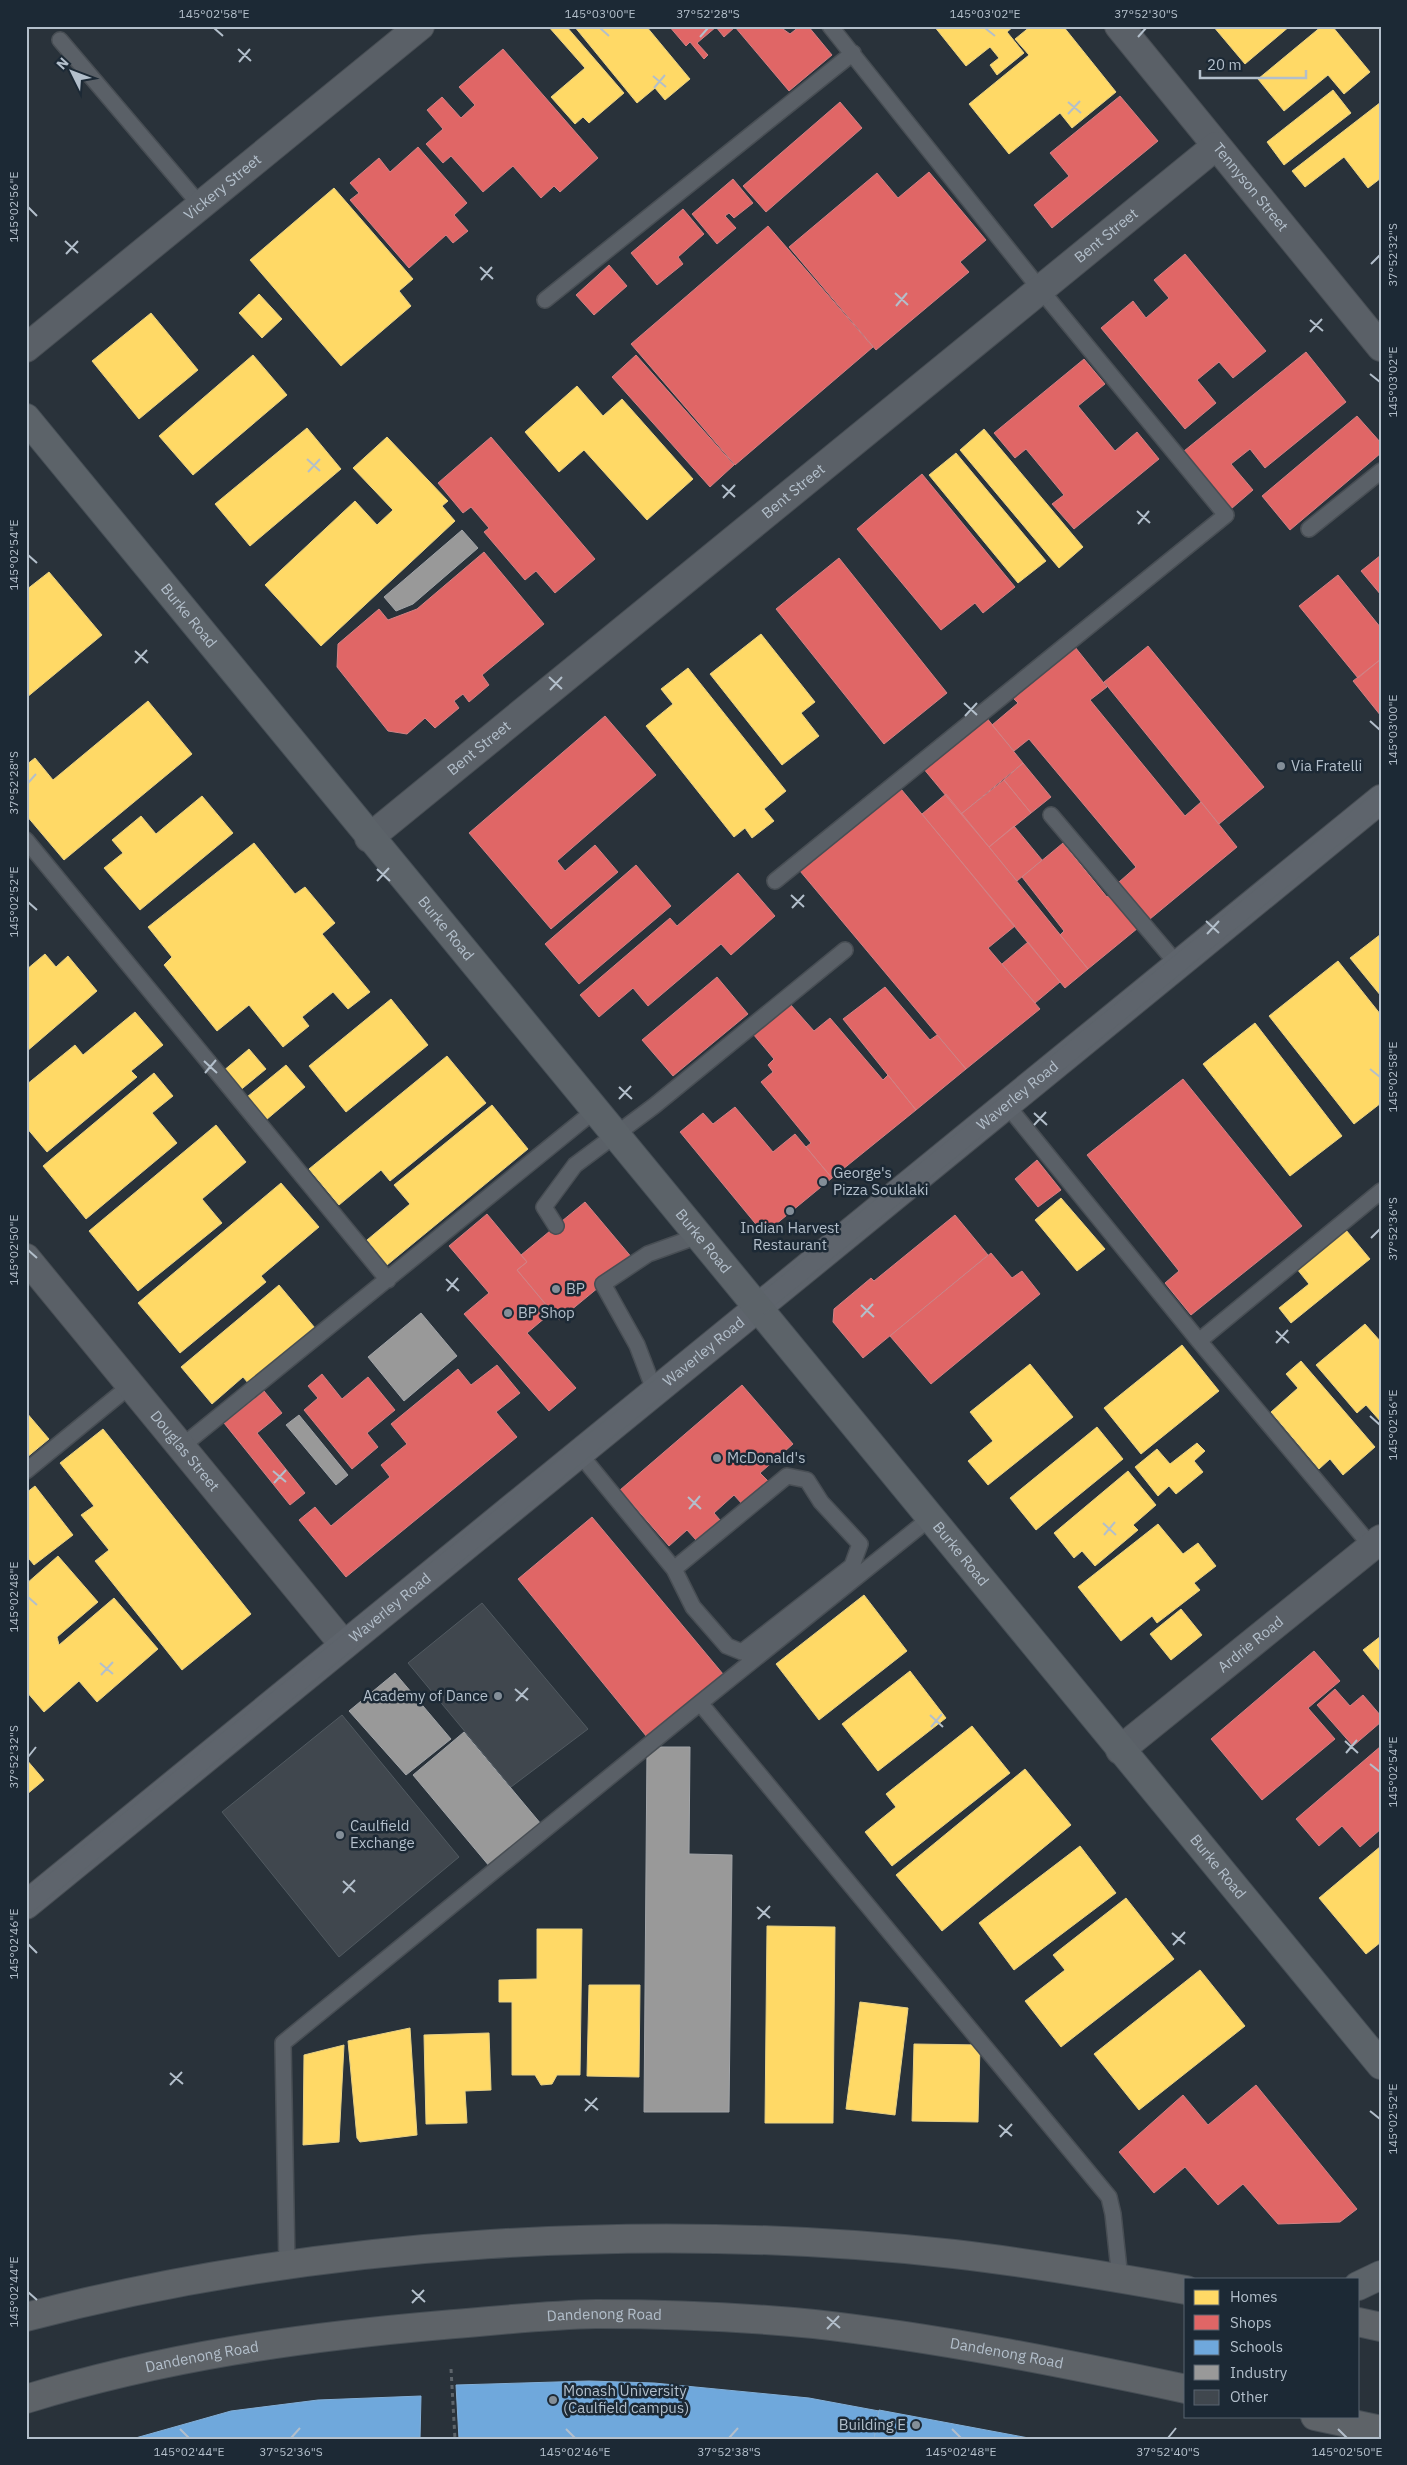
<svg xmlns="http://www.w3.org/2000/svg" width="1407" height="2465" viewBox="0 0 1407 2465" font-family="'IBM Plex Sans',sans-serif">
<rect width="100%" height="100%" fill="#29323a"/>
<path fill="#ffd966" stroke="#e8d184" d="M548 26H566L624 93 589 123 583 117 575 124 551 97 585 68Z
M574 26H646L690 79 665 100 655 88 637 103Z
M934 26H1014L1007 32 1024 53 997 75 990 65 999 58 990 47 966 66Z
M1031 26H1063L1116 92 1072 128 1060 113 1009 154 969 104 1029 55 1015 39Z
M1213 26H1290L1245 64Z
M1322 26H1332L1370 72 1344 94 1328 75 1284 111 1258 79Z
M1333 90 1351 113 1284 165 1267 142Z
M1381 102V178L1368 188 1344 157 1305 187 1292 171Z
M334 188 413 279 399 291 411 306 341 366 250 260Z
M259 294 282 319 262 338 239 313Z
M151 313 198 370 139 419 92 361Z
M253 355 287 395 193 475 159 436Z
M577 386 603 416 622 399 693 479 647 520 584 450 559 472 525 432Z
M307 428 341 469 250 546 215 504Z
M984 429 1083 547 1059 568 960 450Z
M387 437 448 501 442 506 455 521 321 646 265 585 355 501 377 525 393 510 353 468Z
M956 453 1046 561 1018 583 929 475Z
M49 572 102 635 26 698V590Z
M761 634 815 702 801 713 819 736 782 765 710 674Z
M688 668 786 791 764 809 774 821 752 838 745 828 734 837 646 726 673 704 661 689Z
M148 701 192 754 64 860 26 815V765L35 758 53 780Z
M202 796 233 833 140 910 104 868 123 853 112 840 141 816 156 834Z
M254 843 295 894 305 887 335 923 322 934 370 992 348 1009 333 992 302 1017 309 1026 283 1047 249 1005 217 1031 164 965 172 957 148 927Z
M1381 934V996L1350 958Z
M45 954 56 967 68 956 97 991 26 1052V970Z
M1338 961 1381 1015V1103L1354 1124 1269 1016Z
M391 999 428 1045 346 1112 309 1066Z
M135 1012 163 1045 131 1071 137 1077 47 1152 26 1127V1085L75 1045 83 1055Z
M1255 1023 1342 1136 1290 1176 1203 1064Z
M249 1049 266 1069 238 1092 222 1072Z
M447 1056 486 1103 390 1181 381 1170 339 1205 309 1169Z
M286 1065 305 1087 266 1120 247 1097Z
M154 1073 173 1096 152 1113 177 1143 86 1219 43 1166Z
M492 1105 528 1149 387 1265 367 1240 410 1204 394 1185Z
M216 1125 246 1162 202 1199 222 1223 138 1291 89 1231Z
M281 1183 319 1227 261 1276 266 1282 180 1353 138 1303Z
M1061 1198 1105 1249 1077 1271 1035 1220Z
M1346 1230 1370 1259 1291 1323 1279 1308 1309 1284 1297 1269Z
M279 1285 315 1328 249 1384 243 1377 212 1404 181 1367Z
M1365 1324 1381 1342V1422L1366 1405 1357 1413 1316 1365Z
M1182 1345 1219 1391 1141 1454 1104 1408Z
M1301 1361 1375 1447 1343 1475 1330 1459 1319 1469 1271 1412 1298 1388 1286 1374Z
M1030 1364 1073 1417 988 1485 968 1461 993 1441 970 1412Z
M26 1412 49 1439 26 1458Z
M1097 1427 1123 1459 1036 1530 1010 1498Z
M103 1429 251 1614 182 1670 95 1561 109 1550 81 1515 94 1506 60 1463Z
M1197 1443 1205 1451 1194 1461 1203 1472 1176 1494 1169 1486 1158 1496 1135 1467 1157 1449 1170 1464Z
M1128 1471 1156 1505 1133 1525 1138 1530 1095 1566 1082 1551 1074 1558 1054 1533Z
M35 1486 73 1535 34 1565 26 1555V1493Z
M1158 1524 1183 1554 1198 1543 1216 1566 1194 1583 1200 1590 1157 1623 1152 1616 1121 1641 1078 1587Z
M58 1556 98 1602 57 1637 59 1645 114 1598 158 1649 97 1702 79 1681 44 1712 26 1691V1584Z
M864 1595 907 1651 819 1720 776 1664Z
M1181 1609 1202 1635 1171 1660 1150 1634Z
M1381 1636V1672L1363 1650Z
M910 1671 946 1718 878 1771 842 1724Z
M972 1726 1010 1773 892 1866 865 1832 896 1807 886 1794Z
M26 1759 44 1780 26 1795Z
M1025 1769 1071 1825 942 1931 896 1875Z
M1080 1846 1116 1893 1014 1970 979 1923Z
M1381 1846V1942L1366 1954 1319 1898Z
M1126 1898 1174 1959 1061 2047 1025 2001 1065 1970 1053 1955Z
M767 1926 835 1927 833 2123H765Z
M537 1929H582L580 2075H557L552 2084 541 2085 535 2075H512V2002H499V1980L537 1979Z
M1200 1970 1245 2026 1139 2110 1094 2054Z
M589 1985H640L639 2077 587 2076Z
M860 2002 908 2008 895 2115 846 2109Z
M410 2028 417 2135 360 2142 357 2138 348 2041Z
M489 2033 491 2090 465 2091 467 2123 426 2124 424 2035Z
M914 2044 980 2045 978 2122 912 2121Z
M344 2045 339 2142 303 2145 304 2055Z"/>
<path fill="#e06666" stroke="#d28184" d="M669 26H787L783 29 790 34 800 26H808L832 55 789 91 735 27 724 37 716 27 697 43 708 55 704 59 690 42 686 46Z
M503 49 598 158 560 192 554 186 541 198 513 166 483 192 451 156 443 163 426 144 443 129 427 110 442 97 461 118 475 105 459 87Z
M1120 96 1158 141 1052 228 1034 205 1069 176 1050 153Z
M840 102 862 128 766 212 743 186Z
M418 147 467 203 454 215 468 231 453 243 446 235 409 268 350 200 359 193 350 183 379 158 390 172Z
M929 172 986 240 960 262 969 272 876 350 789 247 877 173 898 198Z
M733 179 753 203 734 218 729 213 725 216 736 228 717 244 692 214Z
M683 209 704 234 678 257 683 264 657 285 631 253Z
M768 226 873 347 735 465 631 344Z
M1185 254 1266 351 1233 378 1219 362 1197 380 1216 403 1185 429 1101 328 1133 301 1146 318 1169 298 1154 280Z
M609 265 627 286 594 315 576 295Z
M1306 352 1346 402 1265 468 1250 449 1231 464 1253 490 1231 509 1184 451Z
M636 355 734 465 710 487 612 377Z
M1084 359 1105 384 1078 406 1115 451 1137 432 1159 459 1074 529 1052 504 1064 495 1026 449 1015 458 994 433Z
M1357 416 1381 443V453L1290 530 1262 496Z
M491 437 595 559 555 593 536 571 525 580 484 532 489 528 471 507 463 513 438 483Z
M922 474 1015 587 983 613 975 603 941 630 857 529Z
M484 552 544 624 482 675 489 685 469 702 463 694 454 701 459 708 435 728 425 718 407 734 388 731 337 667 338 644 379 609 388 620 417 609Z
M1381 555V595L1361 571Z
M839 558 947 693 884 744 776 609Z
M1338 575 1381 628V659L1358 678 1299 606Z
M1148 646 1264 787 1219 824 1104 682Z
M1075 647 1107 687 1090 700 1185 816 1201 802 1237 847 1150 919 1119 882 1136 867 1029 739 1014 751 992 725 1018 703 1013 698Z
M1381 659V716L1353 681Z
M605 716 656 775 557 861 565 871 595 845 618 872 551 929 469 833Z
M986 717 1023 763 961 814 923 768Z
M1023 763 1051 797 1031 813 1004 780Z
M1004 780 1031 813 989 847 961 814Z
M901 789 1015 926 988 948 1040 1009 966 1069 800 871Z
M946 794 1088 969 1065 988 922 814Z
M1014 826 1042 860 1017 881 989 847Z
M1063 843 1107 897 1110 895 1138 928 1088 969 1060 935 1064 931 1022 877Z
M636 865 671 906 579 984 545 944Z
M738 873 775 916 731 955 721 944 648 1006 633 988 599 1017 580 995 670 918 677 926Z
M1028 942 1060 982 1035 1003 1002 964Z
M717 977 748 1014 673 1076 642 1040Z
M885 987 930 1040 937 1035 966 1069 916 1110 843 1019Z
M790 1004 814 1031 830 1018 883 1080 888 1075 916 1110 832 1178 806 1147 811 1143 761 1082 773 1072 768 1065 774 1059 753 1034Z
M1183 1079 1302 1226 1191 1315 1165 1283 1179 1271 1087 1155Z
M735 1107 773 1152 795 1134 832 1178 764 1234 680 1132 703 1113 713 1124Z
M1037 1160 1061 1190 1038 1207 1015 1179Z
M585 1202 633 1259 559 1320 517 1270 527 1262 521 1255Z
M487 1214 527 1262 517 1270 552 1312 527 1333 576 1388 549 1411 464 1314 489 1293 449 1246Z
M955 1215 988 1255 863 1358 833 1322 834 1309 871 1278 874 1281Z
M991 1253 1012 1278 1022 1271 1040 1294 931 1384 890 1336Z
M497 1365 520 1393 496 1412 517 1437 346 1577 299 1520 315 1507 331 1526 390 1477 381 1465 407 1444 391 1424 458 1369 471 1385Z
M322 1374 342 1399 368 1377 395 1410 367 1433 378 1447 352 1469 304 1410 318 1398 308 1386Z
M742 1385 793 1444 760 1473 769 1482 743 1505 734 1495 714 1513 720 1520 696 1540 687 1530 669 1546 620 1490Z
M264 1391 282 1413 257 1433 305 1493 290 1505 224 1423Z
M592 1517 723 1674 647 1737 518 1579Z
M1314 1651 1340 1681 1308 1708 1335 1739 1262 1800 1211 1739Z
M1335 1689 1350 1706 1363 1695 1381 1716V1722L1353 1746 1317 1705Z
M1381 1746V1829L1360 1847 1342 1826 1319 1846 1296 1819Z
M1256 2085 1357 2209 1340 2222 1278 2224 1243 2184 1218 2205 1185 2167 1154 2193 1119 2152 1183 2095 1208 2125Z"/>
<path fill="#6fa8dc" stroke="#83afd7" d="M589 2381 654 2383 809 2398 879 2411 874 2439H459L456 2385Z
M421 2396 420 2439H132L231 2411 318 2400Z
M879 2410 1034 2439H874Z"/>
<path fill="#999" stroke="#a1a4a8" d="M462 530 478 548 413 604 396 611 384 597Z
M421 1313 457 1356 404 1401 368 1357Z
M299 1415 348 1475 336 1485 286 1425Z
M395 1673 451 1739 406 1775 349 1711Z
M464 1732 541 1824 490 1867 413 1775Z
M647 1747H690L689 1854 732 1855 729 2112H644Z"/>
<path fill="#40474e" stroke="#515a61" d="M482 1603 588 1729 511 1787 408 1663Z
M342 1715 459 1857 339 1957 222 1812Z"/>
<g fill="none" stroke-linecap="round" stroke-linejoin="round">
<g stroke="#484e54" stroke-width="18">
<path id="service" d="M60 40 201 206
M545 300 853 53
M1309 529 1381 471
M1051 815 1178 965
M26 840 388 1280
M775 881 1226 515 1040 289 830 26
M1006 1104 1199 1341 1372 1547
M556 1226 544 1207 575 1165 654 1106 845 950
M1199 1341 1381 1191
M655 1392 637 1345 603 1284 648 1254 698 1236
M181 1447 594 1111
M579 1453 674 1569 693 1607 727 1646 742 1652 852 1566 860 1544 821 1502 807 1480 787 1476 674 1569
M26 1471 131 1385
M700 1703 1109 2197 1113 2214 1120 2279
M287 2266 283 2043 700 1703 929 1519"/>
</g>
<g stroke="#484e54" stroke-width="30">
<g id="minor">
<path id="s1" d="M1119 26 1381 347"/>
<path id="s2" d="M26 348 420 26"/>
<path id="s3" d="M369 838 1216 146"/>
<path id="s4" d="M26 1258 344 1645"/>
<path id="s5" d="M1120 1750 1381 1539"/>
</g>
</g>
<g stroke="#484e54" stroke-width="30">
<g id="secondary">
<path id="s6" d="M26 1905 1381 799"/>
</g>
</g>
<g stroke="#474f56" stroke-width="30">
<g id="primary">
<path id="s7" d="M26 418 1381 2065"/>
<path d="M1358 2286 1381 2275"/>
</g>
</g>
<g stroke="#464e55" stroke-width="30">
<g id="trunk">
<path d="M26 2317C318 2240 654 2221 954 2254 1032 2263 1108 2276 1186 2290"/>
<path d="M1358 2322 1381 2327"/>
<path id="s8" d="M26 2399C162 2357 302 2337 443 2325 494 2321 545 2315 596 2314 667 2314 743 2317 814 2324 939 2338 1063 2363 1186 2389"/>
<path d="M1315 2416 1381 2430"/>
</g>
</g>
<path stroke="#5d646a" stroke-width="3" stroke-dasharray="4 4" stroke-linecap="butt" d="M451 2369 455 2439"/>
<use href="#service" stroke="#5a6067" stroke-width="15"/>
<use href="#minor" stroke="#5a6067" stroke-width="28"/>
<use href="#secondary" stroke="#5e646c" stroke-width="28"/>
<use href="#primary" stroke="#5c6369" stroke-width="28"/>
<use href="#trunk" stroke="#5e6368" stroke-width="28"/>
<path stroke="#5d646b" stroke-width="1" d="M26 1893 1381 787
M26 1917 1381 810"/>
</g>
<path fill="none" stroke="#b3bfcb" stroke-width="2" d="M214 28 223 36M600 28 609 36M985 28 995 36M700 37 708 28M1138 37 1146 28M238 49 251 61M239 62 250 49M653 76 666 87M654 88 665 75M1068 102 1081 113M1068 114 1080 101M28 207 37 216M65 241 78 253M66 254 78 241M1371 264 1380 255M480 267 493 279M481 280 492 267M895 293 908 305M896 306 907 293M1310 320 1323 331M1310 332 1322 319M1370 374 1380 382M307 459 320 471M308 472 320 459M722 485 735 497M723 498 735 485M1137 511 1150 523M1138 524 1149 511M28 555 37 563M135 651 148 663M135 663 147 650M549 677 562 689M550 690 562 677M964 703 977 715M965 716 977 703M1370 721 1380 730M28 783 36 774M377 869 390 881M377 881 389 868M791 895 804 907M28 902 37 910M792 908 804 895M1206 921 1219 933M1207 934 1219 921M204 1061 217 1073M1370 1069 1380 1077M205 1073 216 1060M619 1087 632 1099M619 1099 631 1086M1034 1113 1047 1125M1034 1125 1046 1112M1371 1238 1380 1229M28 1250 37 1258M446 1279 459 1291M447 1291 458 1278M861 1305 874 1317M861 1317 873 1304M1276 1331 1289 1343M1276 1343 1288 1330M1370 1416 1380 1425M273 1471 286 1482M274 1483 286 1470M688 1497 701 1509M689 1509 700 1496M1103 1523 1116 1535M1104 1535 1115 1522M28 1597 37 1605M100 1663 113 1674M101 1675 113 1662M515 1689 528 1700M516 1701 528 1688M930 1715 943 1727M931 1727 942 1714M1345 1741 1358 1753M1346 1753 1357 1740M28 1757 36 1747M1370 1764 1380 1772M343 1881 355 1892M343 1893 355 1880M757 1907 770 1918M758 1919 770 1906M1172 1933 1185 1944M28 1944 37 1953M1173 1945 1185 1932M170 2073 183 2084M170 2085 182 2072M585 2099 598 2110M585 2111 597 2098M1370 2111 1380 2119M999 2125 1012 2136M1000 2137 1012 2124M412 2290 425 2302M28 2292 37 2300M412 2303 424 2290M827 2317 840 2328M827 2329 839 2316M180 2429 189 2438M566 2429 575 2438M952 2429 961 2438M1338 2429 1347 2438M291 2438 300 2428M729 2438 738 2428M1168 2438 1176 2428"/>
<g fill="#838e98" stroke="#1c2935" stroke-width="2">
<circle cx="1281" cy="766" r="5"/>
<circle cx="823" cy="1182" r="5"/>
<circle cx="790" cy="1211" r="5"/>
<circle cx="556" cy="1289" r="5"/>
<circle cx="508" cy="1313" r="5"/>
<circle cx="717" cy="1458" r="5"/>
<circle cx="498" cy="1696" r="5"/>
<circle cx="340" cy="1835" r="5"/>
<circle cx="553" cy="2400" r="5"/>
<circle cx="916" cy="2425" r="5"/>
</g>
<g text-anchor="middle" stroke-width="5" stroke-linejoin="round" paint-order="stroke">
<g font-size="15" fill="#b3bfcb" stroke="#1c2935">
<text dy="5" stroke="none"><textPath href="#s1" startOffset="208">Tennyson Street</textPath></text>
<text dy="5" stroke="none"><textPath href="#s2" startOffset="254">Vickery Street</textPath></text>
<text dy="5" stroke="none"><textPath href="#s3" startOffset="952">Bent Street</textPath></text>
<text dy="5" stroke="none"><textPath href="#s3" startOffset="548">Bent Street</textPath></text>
<text dy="5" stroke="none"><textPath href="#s7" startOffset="256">Burke Road</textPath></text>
<text dy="5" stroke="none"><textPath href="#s3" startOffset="142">Bent Street</textPath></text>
<text dy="5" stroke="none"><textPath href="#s7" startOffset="661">Burke Road</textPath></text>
<text dy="5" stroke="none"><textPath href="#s6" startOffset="1280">Waverley Road</textPath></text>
<text dy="5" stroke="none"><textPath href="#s7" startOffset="1066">Burke Road</textPath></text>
<text dy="5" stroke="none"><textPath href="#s6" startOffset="875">Waverley Road</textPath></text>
<text dy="5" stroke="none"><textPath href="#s4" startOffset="250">Douglas Street</textPath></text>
<text dy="5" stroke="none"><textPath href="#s7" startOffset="1471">Burke Road</textPath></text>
<text dy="5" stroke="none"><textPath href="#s6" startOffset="470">Waverley Road</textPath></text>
<text dy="5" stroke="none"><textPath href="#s5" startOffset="168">Ardrie Road</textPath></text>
<text dy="5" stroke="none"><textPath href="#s7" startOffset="1876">Burke Road</textPath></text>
<text dy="5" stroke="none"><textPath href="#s8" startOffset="586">Dandenong Road</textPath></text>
<text dy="5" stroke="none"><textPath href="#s8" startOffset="991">Dandenong Road</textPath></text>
<text dy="5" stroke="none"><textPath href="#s8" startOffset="181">Dandenong Road</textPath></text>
</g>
<g font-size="15" fill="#b3bfcb" stroke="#1c2935" text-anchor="start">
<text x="1291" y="771">Via Fratelli</text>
<text x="833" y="1178">George's<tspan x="833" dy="17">Pizza Souklaki</tspan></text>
<text x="790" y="1233" text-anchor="middle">Indian Harvest<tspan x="790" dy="17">Restaurant</tspan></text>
<text x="566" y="1294">BP</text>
<text x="518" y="1318">BP Shop</text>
<text x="727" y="1463">McDonald's</text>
<text x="488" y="1701" text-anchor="end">Academy of Dance</text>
<text x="350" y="1831">Caulfield<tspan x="350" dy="17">Exchange</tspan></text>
<text x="563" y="2396">Monash University<tspan x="563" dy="17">(Caulfield campus)</tspan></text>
<text x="906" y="2430" text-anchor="end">Building E</text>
</g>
</g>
<rect width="1407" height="2465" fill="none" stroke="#1c2935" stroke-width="55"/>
<rect x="1184" y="2278" width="175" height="140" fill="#1c2935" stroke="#586571"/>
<rect x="1194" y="2290" width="25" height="15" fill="#ffd966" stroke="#586571"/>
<text x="1230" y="2302" font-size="15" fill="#b3bfcb">Homes</text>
<rect x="1194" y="2315" width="25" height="15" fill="#e06666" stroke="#586571"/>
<text x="1230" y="2328" font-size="15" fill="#b3bfcb">Shops</text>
<rect x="1194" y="2340" width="25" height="15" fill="#6fa8dc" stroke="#586571"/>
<text x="1230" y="2352" font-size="15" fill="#b3bfcb">Schools</text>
<rect x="1194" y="2365" width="25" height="15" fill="#999999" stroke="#586571"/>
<text x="1230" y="2378" font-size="15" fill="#b3bfcb">Industry</text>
<rect x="1194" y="2390" width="25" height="15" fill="#40474e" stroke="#586571"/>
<text x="1230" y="2402" font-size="15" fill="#b3bfcb">Other</text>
<g transform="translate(72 72) rotate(312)" stroke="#1c2935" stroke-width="4" paint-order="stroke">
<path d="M0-4L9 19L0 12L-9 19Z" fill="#b3bfcb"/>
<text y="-8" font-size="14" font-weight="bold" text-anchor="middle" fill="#b3bfcb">N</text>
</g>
<path d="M1200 70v8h106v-8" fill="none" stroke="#b3bfcb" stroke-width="2.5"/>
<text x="1207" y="70" font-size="15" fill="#b3bfcb" stroke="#1c2935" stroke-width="4" paint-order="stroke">20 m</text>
<rect x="28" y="28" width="1352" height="2410" fill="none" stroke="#b3bfcb" stroke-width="2"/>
<g font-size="12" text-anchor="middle" fill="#b3bfcb">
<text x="214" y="18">145°02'58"E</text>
<text x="600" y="18">145°03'00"E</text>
<text x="708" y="18">37°52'28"S</text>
<text x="985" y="18">145°03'02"E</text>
<text x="1146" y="18">37°52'30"S</text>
<text transform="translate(14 207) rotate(-90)" y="4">145°02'56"E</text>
<text transform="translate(1393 255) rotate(-90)" y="4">37°52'32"S</text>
<text transform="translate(1393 382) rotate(-90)" y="4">145°03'02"E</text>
<text transform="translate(14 555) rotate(-90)" y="4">145°02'54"E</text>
<text transform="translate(1393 730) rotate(-90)" y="4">145°03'00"E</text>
<text transform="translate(14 783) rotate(-90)" y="4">37°52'28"S</text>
<text transform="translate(14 902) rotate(-90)" y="4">145°02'52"E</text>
<text transform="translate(1393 1077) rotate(-90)" y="4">145°02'58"E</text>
<text transform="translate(1393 1229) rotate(-90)" y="4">37°52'36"S</text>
<text transform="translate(14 1250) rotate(-90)" y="4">145°02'50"E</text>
<text transform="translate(1393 1425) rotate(-90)" y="4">145°02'56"E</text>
<text transform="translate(14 1597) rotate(-90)" y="4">145°02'48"E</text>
<text transform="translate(14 1757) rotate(-90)" y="4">37°52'32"S</text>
<text transform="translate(1393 1772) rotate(-90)" y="4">145°02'54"E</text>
<text transform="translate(14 1944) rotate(-90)" y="4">145°02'46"E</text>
<text transform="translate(1393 2119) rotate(-90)" y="4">145°02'52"E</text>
<text transform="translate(14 2292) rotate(-90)" y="4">145°02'44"E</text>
<text x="189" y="2456">145°02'44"E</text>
<text x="291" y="2456">37°52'36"S</text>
<text x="575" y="2456">145°02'46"E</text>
<text x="729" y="2456">37°52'38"S</text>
<text x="961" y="2456">145°02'48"E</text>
<text x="1168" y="2456">37°52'40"S</text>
<text x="1347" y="2456">145°02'50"E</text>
</g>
</svg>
